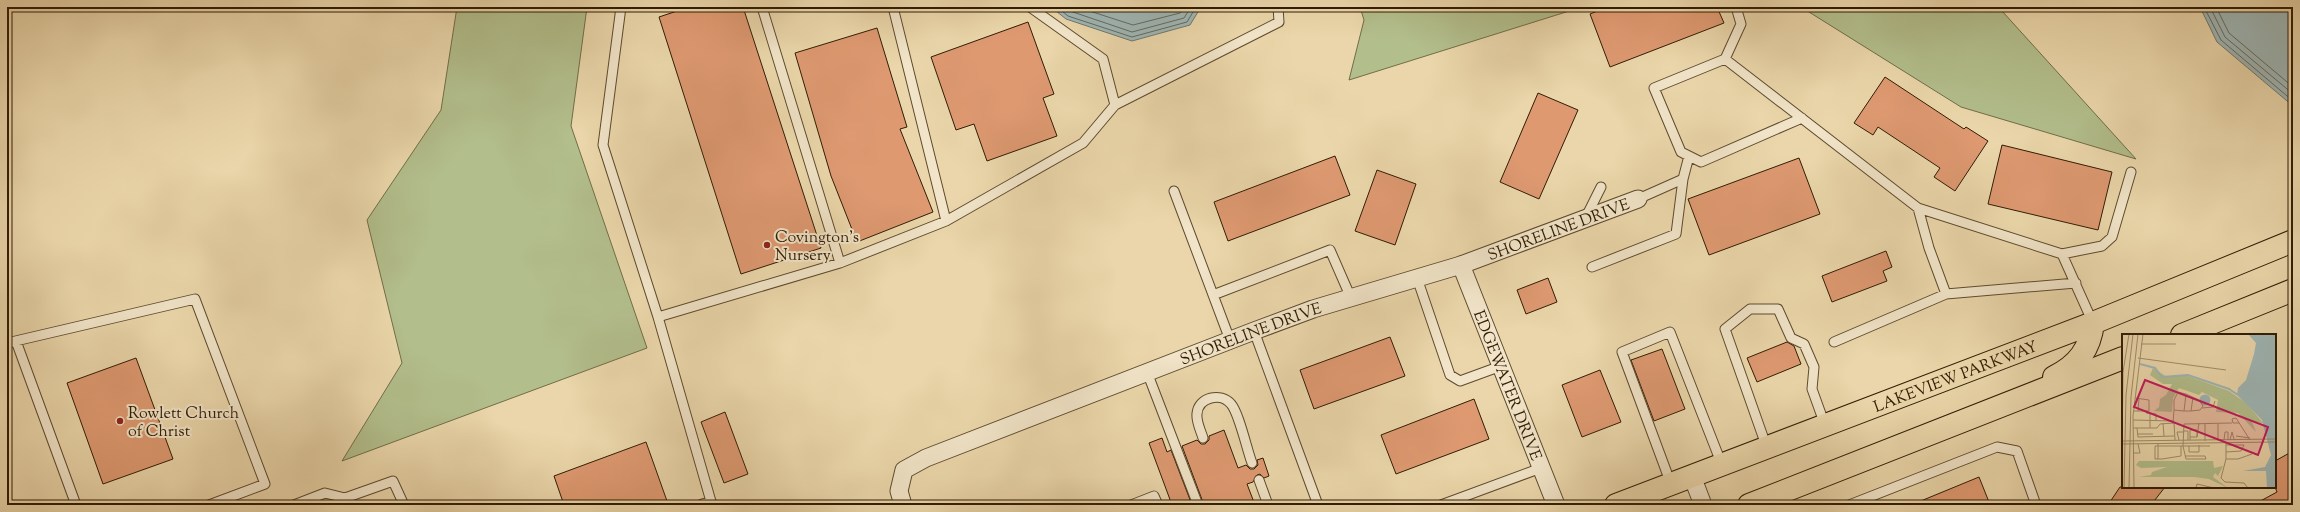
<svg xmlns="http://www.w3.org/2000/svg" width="2300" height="512" viewBox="0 0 2300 512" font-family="'Sorts Mill Goudy',serif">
<rect width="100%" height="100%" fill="#ead6aa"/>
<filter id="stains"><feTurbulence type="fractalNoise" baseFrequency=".005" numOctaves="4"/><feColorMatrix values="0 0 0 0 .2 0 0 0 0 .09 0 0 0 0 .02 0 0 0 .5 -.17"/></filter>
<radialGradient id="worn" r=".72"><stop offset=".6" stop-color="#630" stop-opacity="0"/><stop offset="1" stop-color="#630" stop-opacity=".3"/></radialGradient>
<path fill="#b2be8c" stroke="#716d48" d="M457 7H587L571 126 647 348 342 461 402 363 367 220 441 110Z
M1360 7H1582L1349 80 1364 20Z
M1801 7H2023L2002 11 2136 159 1961 107Z"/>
<path fill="#9eb6b5" stroke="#72786e" d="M1051 7H1201L1190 25 1132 41 1066 19Z
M2200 7H2293V106L2217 42Z"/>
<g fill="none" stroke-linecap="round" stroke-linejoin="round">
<path stroke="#67695c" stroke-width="1" d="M1057 7 1068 16 1132 37 1187 22 1196 7
M1065 7 1070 11 1132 32 1184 18 1191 7
M1077 7 1133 25 1180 13 1184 7
M2204 7 2221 40 2293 101
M2210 7 2225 37 2293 94
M2216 7 2229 33 2293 87"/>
</g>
<path fill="#de9971" stroke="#301c04" d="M689 7H743L821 248 741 274 659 17Z
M1607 7H1717L1724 23 1610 67 1590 14Z
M1028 22 1054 94 1043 98 1057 136 987 161 974 124 956 130 931 57Z
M877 28 907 127 900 129 933 212 857 242 831 176 795 53Z
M1885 77 1964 129 1966 127 1988 141 1955 191 1934 177 1940 168 1878 127 1873 135 1854 123Z
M1538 93 1578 110 1539 199 1500 182Z
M2002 145 2112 172 2098 230 1988 204Z
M1335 156 1350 195 1228 241 1214 202Z
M1799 158 1820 214 1709 255 1688 199Z
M1377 170 1416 184 1395 245 1355 231Z
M1886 251 1892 267 1883 271 1887 281 1832 302 1822 276Z
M1548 278 1557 302 1526 314 1517 290Z
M1390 337 1405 376 1314 409 1300 370Z
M1787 342 1794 346 1801 364 1757 382 1747 358Z
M1662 349 1685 409 1654 421 1631 360Z
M136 358 173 459 103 484 67 383Z
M1600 370 1621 422 1582 437 1562 385Z
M1474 399 1489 439 1396 474 1381 435Z
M725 412 748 474 724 483 701 422Z
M1224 430 1238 468 1246 465 1250 469H1254L1258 465 1257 460 1263 458 1269 476 1264 478 1260 474 1257 475 1253 482 1247 484 1255 505H1204L1182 446 1197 440 1201 444H1205L1209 440V436Z
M1162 438 1167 452 1171 450 1192 505H1172L1149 443Z
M646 442 667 501 655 505H564L554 476Z
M2293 451V505H2253L2277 492 2275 487V461Z
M1979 477 1989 502 1980 505H1911Z
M2120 487H2165L2151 505H2108Z"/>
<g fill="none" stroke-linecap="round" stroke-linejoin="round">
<g stroke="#5e4a2e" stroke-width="11">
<path id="lane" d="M621 7 603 145 658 317
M762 7 840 263
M893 7 946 221
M1725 59 1741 24 1736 7
M1115 105 1279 22 1278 7
M1802 118 1701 162 1681 152 1654 88 1725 59 1918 208 2062 254 2093 323
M1174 191 1230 340
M1638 199 1683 179 1689 156
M1918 208 1929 248 1946 294
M1586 217 1601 187
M2062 254 2102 246 2112 237 2131 172
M1592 267 1676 234 1683 179
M1417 278 1450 375 1460 381 1501 366
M1213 295 1330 250 1351 298
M1254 331 1318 505
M16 341 76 505
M1834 342 1946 294 2076 283
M7 343 195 299 265 484 209 505
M1147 372 1198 505
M1203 438C1201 431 1196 422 1197 414 1198 397 1221 392 1231 404 1239 413 1247 450 1252 463
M1767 448 1725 329 1750 309H1778L1791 338 1804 344 1814 367 1812 389 1825 425
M1259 480 1268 505
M1671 484 1622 352 1670 332 1722 465
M294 505 325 493 345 498 393 481 404 505
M700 505 711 501
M712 505 658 317 840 263 946 221 1083 143 1115 105 1103 59 1030 7
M1131 505 1154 496 1158 505
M1441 505 1541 468
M1849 505 1997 447 2017 451 2036 505"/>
</g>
<g stroke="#5e4a2e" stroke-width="19">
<g id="street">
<path id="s1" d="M1461 265 1556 505"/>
<path d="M1692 476 1703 505"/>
<path id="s2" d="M903 505 899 491 904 470 926 458 1254 331 1313 309 1461 265 1638 199"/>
</g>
</g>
<g stroke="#301c04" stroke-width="24">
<g id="primary">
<path d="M2182 335 2293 290"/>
<path d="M2054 377C2078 365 2090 349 2093 323"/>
<path id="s3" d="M1616 505 2093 323 2293 241"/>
<path d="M1749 505 2123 358"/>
</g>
</g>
<use href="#lane" stroke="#f1e4c8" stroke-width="9"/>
<use href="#street" stroke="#f1e4c8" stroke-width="17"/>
<use href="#primary" stroke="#ead6aa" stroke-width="22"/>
</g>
<g fill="#8f2418" stroke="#f1e4c8" stroke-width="1.5">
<circle cx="767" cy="245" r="4"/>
<circle cx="120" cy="421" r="4"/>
</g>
<g text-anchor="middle" stroke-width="4" stroke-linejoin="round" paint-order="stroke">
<g font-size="16" fill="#301c04" stroke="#f1e4c8">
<text dy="6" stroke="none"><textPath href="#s2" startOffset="734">SHORELINE DRIVE</textPath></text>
<text dy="6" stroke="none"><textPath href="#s2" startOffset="409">SHORELINE DRIVE</textPath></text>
<text dy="6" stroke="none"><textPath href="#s3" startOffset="363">LAKEVIEW PARKWAY</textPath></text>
<text dy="6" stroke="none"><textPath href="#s1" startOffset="129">EDGEWATER DRIVE</textPath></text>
</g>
<g font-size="16" fill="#301c04" stroke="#f1e4c8" text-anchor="start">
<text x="775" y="242">Covington's<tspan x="775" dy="18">Nursery</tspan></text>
<text x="128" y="418">Rowlett Church<tspan x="128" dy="18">of Christ</tspan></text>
</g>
</g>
<g transform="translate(2122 334)">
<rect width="154" height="154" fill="#ead6aa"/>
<path d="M31 34 45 43 63 41 107 57 124 69 141 89 130 88 134 98 116 79 94 78 96 66 80 58 77 61 57 54 51 64 50 78 32 77 37 73 38 65 44 61 50 50H41L28 41ZM17 127H91L92 134 101 132 96 142 93 139 91 143 106 154 87 145 72 143H17L29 141 30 138 45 133 19 134 14 131Z" fill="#b2be8c"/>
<path d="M126 0H154V154H145L144 137H121L143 133 149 121 140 86 115 61 116 54 124 46 132 20 134 9ZM77.5 66a5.5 5.5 0 1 1 11 0a5.5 5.5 0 1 1-11 0Z" fill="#9eb6b5"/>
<path fill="none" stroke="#9eb6b5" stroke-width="2" d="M18 30 33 34 40 43 66 41 107 55 116 61"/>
<path fill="none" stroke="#a08c68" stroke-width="1" d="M19 10H54M16 24 104 36M80 74 91 73 93 67M52 76V66L56 58 64 60M12 77H27V66L13 64M16 77 17 64M69 77 71 63M24 79 34 80V87M28 79V94M11 86 51 87M41 89 42 102M51 89 52 76 62 77H69L78 76 81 72 77 66 64 60 62 77M117 89H111L110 85 114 84 128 106M96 90V106M11 94H35L38 90 52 89 53 106M15 94 16 103 52 102M61 97H66V106M15 100H31M114 102 128 104M75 103 77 89M57 106 55 98H61M68 106V103H75V96H68V103M102 106 103 98H106V106M108 106 110 98 112 105M0 107 154 105M83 107V89M104 108V125L99 144 103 148 122 149 126 154M0 110 154 108M36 110V112H61L62 90 110 89M36 112V125H40L59 122V112M61 112 64 125H84L83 122H63M61 112H88M67 112V118H77V111M0 117 1 38 7 0M104 118 119 117 122 111H104M12 119H18L16 110M36 125H33V112H36M104 125H116L130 120M2 154 4 61 11 0M7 154 9 63 16 0M12 154 11 82 21 0M74 154 75 150 92 154"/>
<path fill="#c2185b" fill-opacity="0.15" stroke="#c2185b" stroke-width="2" d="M23 46 146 93 136 121 12 73Z"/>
<rect width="154" height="154" fill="none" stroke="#301c04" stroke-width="2"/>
</g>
<rect width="2300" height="512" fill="none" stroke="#ead6aa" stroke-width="24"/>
<rect x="8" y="8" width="2284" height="496" fill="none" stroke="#301c04" stroke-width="2"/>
<rect x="12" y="12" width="2276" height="488" fill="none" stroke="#301c04"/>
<rect width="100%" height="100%" filter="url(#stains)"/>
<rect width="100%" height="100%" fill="url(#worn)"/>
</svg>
